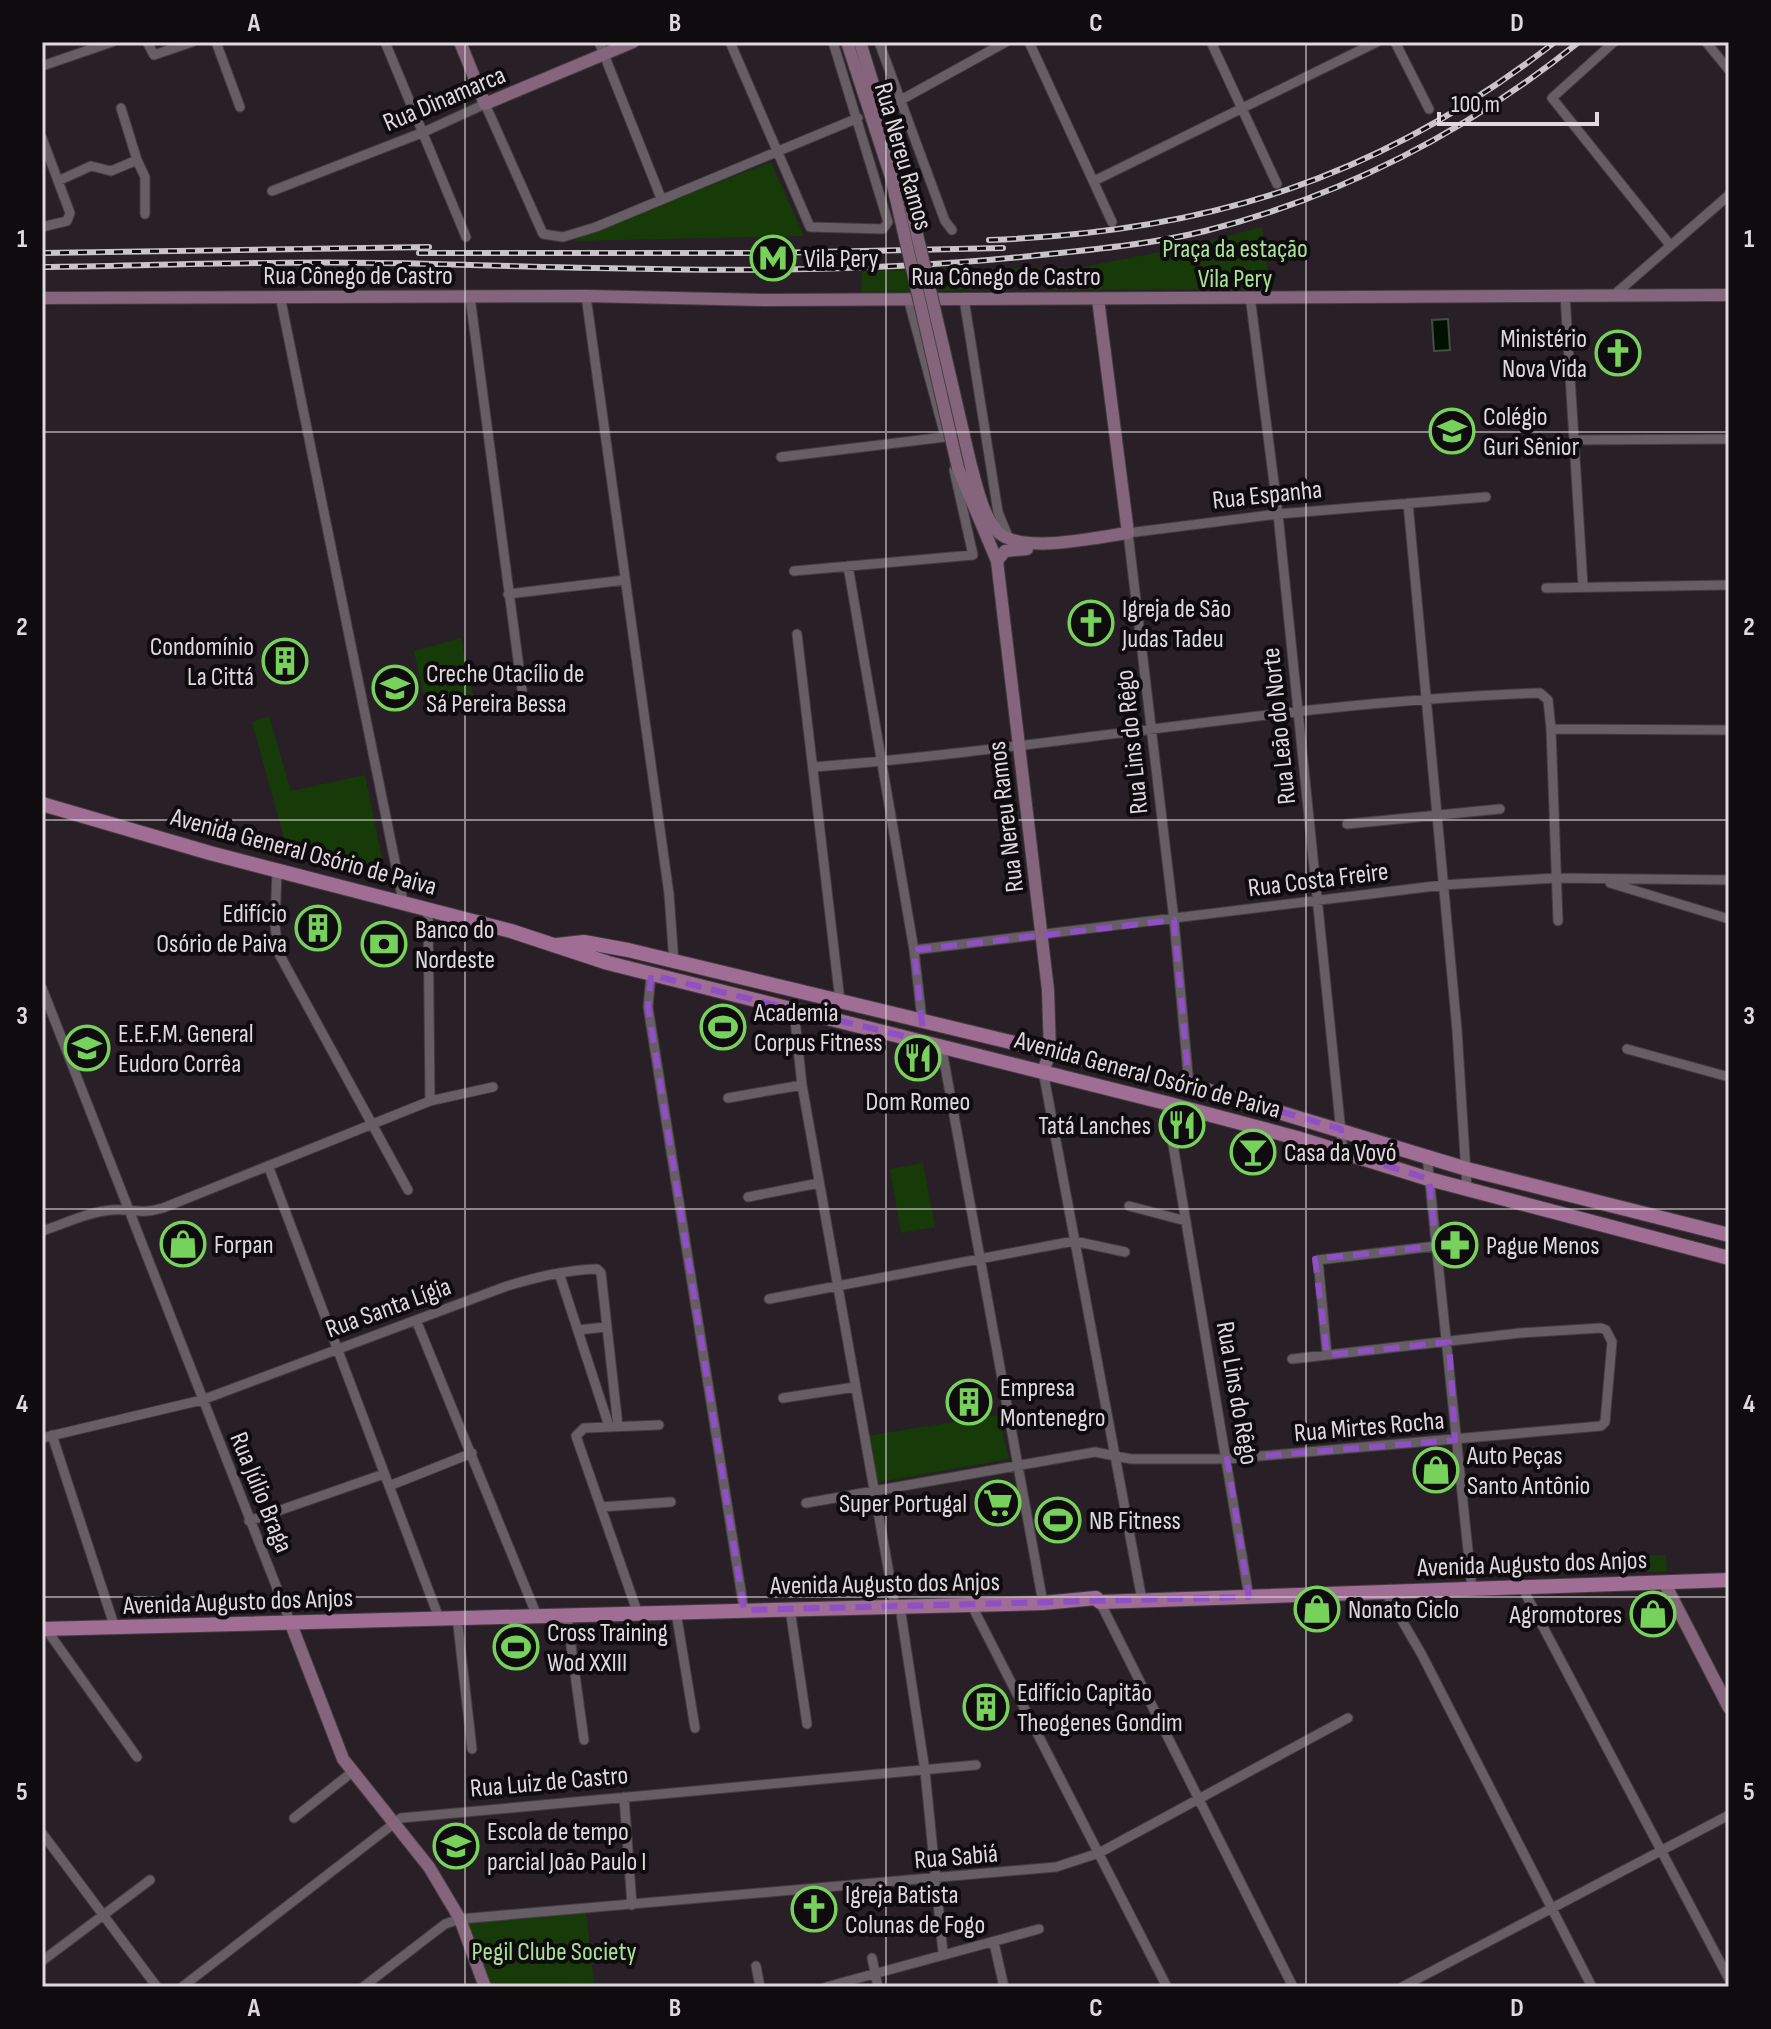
<svg xmlns="http://www.w3.org/2000/svg" width="1771" height="2029" viewBox="0 0 1771 2029" font-family="'Sofia Sans Condensed',sans-serif">
<rect width="100%" height="100%" fill="#282026"/>
<path fill="#163b08" d="M771 162 804 236 574 241 577 238Z
M1262 227 1270 289 1053 290 1049 279 980 278 979 290 861 292 862 271 1083 267 1186 247Z
M461 638 474 700 427 711 414 651Z
M269 716 291 791 365 775 386 878 336 866 286 845 252 722Z
M923 1163 935 1227 901 1233 890 1169Z
M998 1415 1009 1459 874 1483 866 1436Z
M1666 1555 1667 1571 1622 1573 1621 1556Z
M586 1912 594 1983 487 1987 463 1922Z"/>
<path fill="#011100" stroke="#444d42" stroke-width="2" d="M1448 319 1450 350 1434 351 1432 320Z"/>
<g fill="none" stroke-linecap="round" stroke-linejoin="round">
<g stroke="#423c40" stroke-width="11">
<path id="street" d="M147 42 154 55 192 42
M216 42 240 107
M385 42 466 237
M599 42 661 198
M730 42 810 227 883 229 888 222 833 42
M879 42 945 221 952 230
M1029 42 1112 222
M1211 42 1277 184
M1395 42 1429 109
M1614 42 1552 98 1670 245
M1706 42 1729 70
M42 66 112 42
M899 101 1006 42
M42 138 70 213 67 221 42 227
M137 160 145 177V214
M58 181 91 166 111 171 137 160 121 108
M1094 181 1377 42
M272 191 424 132 485 104 543 234 563 237 596 227 858 118
M1565 295 1583 586
M1614 295 1729 195
M280 296 403 901
M586 296 669 894 674 963
M1250 296 1278 514 1343 1152
M470 297 522 690
M908 298 944 432
M964 299 998 512 1009 539
M1575 440 1729 439
M781 457 945 437
M1408 503 1457 1030 1467 1189
M848 566 914 950 922 1020
M794 571 973 555 954 470
M1546 588 1729 585
M508 594 625 580
M797 634 840 1001
M1551 729 1729 730
M814 767C1057 748 1296 701 1540 693L1548 700 1551 729 1558 921
M1347 824 1500 809
M277 870 275 925 278 952 408 1190
M1610 883 1729 919
M428 909 430 1101
M914 950 1443 885 1555 878 1729 880
M651 975 648 1007 744 1610
M42 988 291 1624
M794 1011 802 1085 895 1607
M941 1044 1043 1603
M1627 1049 1729 1077
M1043 1071 1142 1600
M1189 1085 1174 920 1128 533 1278 514 1486 497
M728 1098 802 1085
M1166 1103 1249 1597
M1427 1156 1472 1589
M269 1168 439 1618
M748 1197 819 1183
M1129 1206 1186 1221
M42 1231C64 1224 88 1212 111 1210 131 1208 139 1215 163 1208L430 1101 493 1087
M559 1273 609 1426
M769 1299 1074 1241 1125 1252
M416 1320 537 1616
M578 1330 606 1327
M1327 1355 1318 1260 1436 1246
M783 1398 855 1387
M52 1435 115 1628
M42 1438 202 1400 507 1286C537 1277 565 1270 597 1269L601 1273 618 1426
M389 1486 472 1453
M806 1503 1095 1452 1131 1459H1227L1601 1426 1605 1422 1612 1342 1606 1330 1601 1328 1520 1333 1292 1359
M601 1507 671 1502
M249 1521 384 1474
M1522 1587 1729 1979
M1386 1593 1422 1655 1592 1987
M1100 1602 1293 1987
M971 1604 1167 1987
M900 1607 925 1771 943 1953
M790 1609 807 1724
M676 1612 695 1728
M638 1614 576 1436 584 1428 659 1425
M567 1616 584 1740
M457 1617 472 1749
M44 1632 46 1629 137 1757
M624 1797 632 1905
M294 1818 351 1773
M42 1833 157 1987
M994 1943 1004 1987
M872 1958 878 1987
M42 1961 150 1880
M756 1966 760 1987
M182 1987 401 1818 976 1765
M363 1987 445 1924 460 1919 1056 1867 1099 1853 1348 1718
M826 1987 1039 1929
M1402 1987 1729 1815"/>
</g>
<g stroke="#423c40" stroke-width="14">
<path id="secondary" d="M460 42 485 104 633 42
M42 298 586 296 767 300 1729 295
M971 466C977 487 982 513 996 530 1017 556 1096 537 1128 533L1098 299
M958 468 997 561 1048 990 1050 1053 1043 1071
M997 561 1005 551 1027 549
M1664 1582 1729 1708
M291 1624 343 1759 429 1867 460 1919 485 1987"/>
</g>
<g stroke="#423c40" stroke-width="16">
<path id="primary" d="M42 804 210 853 511 931 608 963 1166 1103 1297 1138 1429 1179 1729 1258
M557 945 584 942 628 950 1189 1085 1467 1169 1729 1235
M42 1629 1043 1603 1096 1598 1100 1602 1729 1580"/>
</g>
<use href="#street" stroke="#675d64" stroke-width="9"/>
<use href="#secondary" stroke="#84657c" stroke-width="12"/>
<use href="#primary" stroke="#a06d94" stroke-width="14"/>
<g stroke="#cac4c8" stroke-width="6">
<path id="rail" d="M989 240C1209 232 1380 178 1555 42
M42 253 429 247
M419 253H769L1003 248
M42 267C172 265 303 260 433 264 632 269 832 277 1031 256 1088 250 1148 245 1205 231 1343 196 1468 131 1579 42"/>
</g>
<use href="#rail" stroke="#0f0b0e" stroke-width="3" stroke-dasharray="9" stroke-linecap="butt"/>
<g stroke="#423c40" stroke-width="14" stroke-linecap="butt">
<path id="secondary-bridge" d="M847 42 891 177 958 468
M860 42 909 200 971 466"/>
</g>
<use href="#secondary-bridge" stroke="#84657c" stroke-width="12"/>
</g>
<path fill="none" stroke="#8f4fc5" stroke-width="6" stroke-dasharray="16 10" stroke-linejoin="round" d="M1174 920 1189 1085 1341 1129 1343 1152 1429 1179 1436 1246 1315 1259 1327 1355 1449 1342 1455 1440 1227 1459 1249 1597 744 1610 648 1007 651 975 924 1041 914 950Z"/>
<path fill="none" stroke="#dfd9dd" stroke-width="2" stroke-opacity="0.55" d="M465 42V1987M886 42V1987M1306 42V1987M42 432H1729M42 820H1729M42 1209H1729M42 1597H1729"/>
<defs>
<g id="metro-ring" transform="scale(2.3)"><circle r="9.5" fill="#0f0b0e" stroke="#76d25a" stroke-width="1.5"/><path d="M-5.5 5V-5H-3L0 0L3-5H5.5V5H3V-.5L0 4L-3-.5V5Z" fill="#76d25a"/></g>
<g id="church-ring" transform="scale(2.3)"><circle r="9.5" fill="#0f0b0e" stroke="#76d25a" stroke-width="1.5"/><path d="M-1.2-6h2.4v3.5h3.3v2.4h-3.3V6h-2.4V-.1h-3.3v-2.4h3.3Z" fill="#76d25a"/></g>
<g id="school-ring" transform="scale(2.3)"><circle r="9.5" fill="#0f0b0e" stroke="#76d25a" stroke-width="1.5"/><path d="M0-5L7-2L0 1L-7-2ZM-4 1L0 2.5L4 1V4Q0 6-4 4Z" fill="#76d25a"/></g>
<g id="building-ring" transform="scale(2.3)"><circle r="9.5" fill="#0f0b0e" stroke="#76d25a" stroke-width="1.5"/><path d="M-4-6H4V6H1V3H-1V6H-4ZM-2.5-4.3h1.7v1.8h-1.7ZM.8-4.3h1.7v1.8H.8ZM-2.5-1h1.7V.8h-1.7ZM.8-1h1.7V.8H.8Z" fill="#76d25a"/></g>
<g id="bank-ring" transform="scale(2.3)"><circle r="9.5" fill="#0f0b0e" stroke="#76d25a" stroke-width="1.5"/><path d="M-6-4H6V4H-6ZM0-2.3a2.3 2.3 0 1 0 0 4.6a2.3 2.3 0 1 0 0-4.6Z" fill="#76d25a"/></g>
<g id="stadium-ring" transform="scale(2.3)"><circle r="9.5" fill="#0f0b0e" stroke="#76d25a" stroke-width="1.5"/><path d="M0-5a6.5 5 0 1 0 0 10a6.5 5 0 1 0 0-10ZM-3.5-1.8h7v3.6h-7Z" fill="#76d25a"/></g>
<g id="restaurant-ring" transform="scale(2.3)"><circle r="9.5" fill="#0f0b0e" stroke="#76d25a" stroke-width="1.5"/><path d="M-5-6h1v4h1v-4h1v4h1v-4h1v5L-1.5 .5V6h-2V.5L-5-1ZM5-6V6H3V1.5H1.5Q1.5-4 5-6Z" fill="#76d25a"/></g>
<g id="bar-ring" transform="scale(2.3)"><circle r="9.5" fill="#0f0b0e" stroke="#76d25a" stroke-width="1.5"/><path d="M-6-5H6L.8 .8V4.5H3.5V6h-7V4.5H-.8V.8Z" fill="#76d25a"/></g>
<g id="shop-ring" transform="scale(2.3)"><circle r="9.5" fill="#0f0b0e" stroke="#76d25a" stroke-width="1.5"/><path d="M-5-2.5h2.3a2.7 3.5 0 0 1 5.4 0H5L5.5 6h-11ZM-1.5-2.5h3a1.5 2.3 0 0 0-3 0Z" fill="#76d25a"/></g>
<g id="pharmacy-ring" transform="scale(2.3)"><circle r="9.5" fill="#0f0b0e" stroke="#76d25a" stroke-width="1.5"/><path d="M-2-6h4v4h4v4h-4v4h-4v-4h-4v-4h4Z" fill="#76d25a"/></g>
<g id="supermarket-ring" transform="scale(2.3)"><circle r="9.5" fill="#0f0b0e" stroke="#76d25a" stroke-width="1.5"/><path d="M-6-5.5h2.5l.6 2H6L4.5 2H-2.5L-4.4-4H-6ZM-1.5 3.2a1.3 1.3 0 1 0 .1 0ZM3 3.2a1.3 1.3 0 1 0 .1 0Z" fill="#76d25a"/></g>
</defs>
<g fill-rule="evenodd">
<use href="#metro-ring" x="773" y="258"/>
<use href="#church-ring" x="1618" y="353"/>
<use href="#school-ring" x="1452" y="431"/>
<use href="#church-ring" x="1091" y="623"/>
<use href="#building-ring" x="285" y="661"/>
<use href="#school-ring" x="395" y="688"/>
<use href="#building-ring" x="318" y="928"/>
<use href="#bank-ring" x="384" y="944"/>
<use href="#stadium-ring" x="723" y="1027"/>
<use href="#school-ring" x="87" y="1048"/>
<use href="#restaurant-ring" x="918" y="1058"/>
<use href="#restaurant-ring" x="1182" y="1125"/>
<use href="#bar-ring" x="1253" y="1152"/>
<use href="#shop-ring" x="183" y="1244"/>
<use href="#pharmacy-ring" x="1455" y="1245"/>
<use href="#building-ring" x="969" y="1402"/>
<use href="#shop-ring" x="1436" y="1470"/>
<use href="#supermarket-ring" x="998" y="1503"/>
<use href="#stadium-ring" x="1058" y="1520"/>
<use href="#shop-ring" x="1317" y="1609"/>
<use href="#shop-ring" x="1653" y="1614"/>
<use href="#stadium-ring" x="516" y="1647"/>
<use href="#building-ring" x="986" y="1707"/>
<use href="#school-ring" x="456" y="1846"/>
<use href="#church-ring" x="814" y="1909"/>
</g>
<g text-anchor="middle" stroke-width="8" stroke-linejoin="round" paint-order="stroke">
<g font-size="26" fill="#dfd9dd" stroke="#0f0b0e">
<text transform="translate(444 98) rotate(-23)" y="9">Rua Dinamarca</text>
<text transform="translate(904 156) rotate(74)" y="9">Rua Nereu Ramos</text>
<text x="358" y="284">Rua Cônego de Castro</text>
<text x="1006" y="285">Rua Cônego de Castro</text>
<text transform="translate(1267 494) rotate(-6)" y="9">Rua Espanha</text>
<text transform="translate(1278 726) rotate(-96)" y="9">Rua Leão do Norte</text>
<text transform="translate(1131 742) rotate(-96)" y="9">Rua Lins do Rêgo</text>
<text transform="translate(1005 817) rotate(-97)" y="9">Rua Nereu Ramos</text>
<text transform="translate(304 851) rotate(15)" y="9">Avenida General Osório de Paiva</text>
<text transform="translate(1318 879) rotate(-7)" y="9">Rua Costa Freire</text>
<text transform="translate(1148 1074) rotate(15)" y="9">Avenida General Osório de Paiva</text>
<text transform="translate(388 1307) rotate(-20)" y="9">Rua Santa Lígia</text>
<text transform="translate(1238 1393) rotate(80)" y="9">Rua Lins do Rêgo</text>
<text transform="translate(1369 1426) rotate(-5)" y="9">Rua Mirtes Rocha</text>
<text transform="translate(262 1492) rotate(68)" y="9">Rua Júlio Braga</text>
<text transform="translate(1532 1563) rotate(-2)" y="9">Avenida Augusto dos Anjos</text>
<text transform="translate(885 1583) rotate(-1)" y="9">Avenida Augusto dos Anjos</text>
<text transform="translate(238 1601) rotate(-2)" y="9">Avenida Augusto dos Anjos</text>
<text transform="translate(549 1781) rotate(-5)" y="9">Rua Luiz de Castro</text>
<text transform="translate(956 1856) rotate(-5)" y="9">Rua Sabiá</text>
</g>
<g font-size="26" fill="#a6e395" stroke="#0f0b0e">
<text x="1235" y="257">Praça da estação<tspan x="1235" dy="30">Vila Pery</tspan></text>
<text x="554" y="1960">Pegil Clube Society</text>
</g>
<g font-size="26" fill="#dfd9dd" stroke="#0f0b0e" text-anchor="start">
<text x="804" y="267">Vila Pery</text>
<text x="1587" y="347" text-anchor="end">Ministério<tspan x="1587" dy="30">Nova Vida</tspan></text>
<text x="1483" y="425">Colégio<tspan x="1483" dy="30">Guri Sênior</tspan></text>
<text x="1122" y="617">Igreja de São<tspan x="1122" dy="30">Judas Tadeu</tspan></text>
<text x="254" y="655" text-anchor="end">Condomínio<tspan x="254" dy="30">La Cittá</tspan></text>
<text x="426" y="682">Creche Otacílio de<tspan x="426" dy="30">Sá Pereira Bessa</tspan></text>
<text x="287" y="922" text-anchor="end">Edifício<tspan x="287" dy="30">Osório de Paiva</tspan></text>
<text x="415" y="938">Banco do<tspan x="415" dy="30">Nordeste</tspan></text>
<text x="754" y="1021">Academia<tspan x="754" dy="30">Corpus Fitness</tspan></text>
<text x="118" y="1042">E.E.F.M. General<tspan x="118" dy="30">Eudoro Corrêa</tspan></text>
<text x="918" y="1110" text-anchor="middle">Dom Romeo</text>
<text x="1151" y="1134" text-anchor="end">Tatá Lanches</text>
<text x="1284" y="1161">Casa da Vovó</text>
<text x="214" y="1253">Forpan</text>
<text x="1486" y="1254">Pague Menos</text>
<text x="1000" y="1396">Empresa<tspan x="1000" dy="30">Montenegro</tspan></text>
<text x="1467" y="1464">Auto Peças<tspan x="1467" dy="30">Santo Antônio</tspan></text>
<text x="967" y="1512" text-anchor="end">Super Portugal</text>
<text x="1089" y="1529">NB Fitness</text>
<text x="1348" y="1618">Nonato Ciclo</text>
<text x="1622" y="1623" text-anchor="end">Agromotores</text>
<text x="547" y="1641">Cross Training<tspan x="547" dy="30">Wod XXIII</tspan></text>
<text x="1017" y="1701">Edifício Capitão<tspan x="1017" dy="30">Theogenes Gondim</tspan></text>
<text x="487" y="1840">Escola de tempo<tspan x="487" dy="30">parcial João Paulo I</tspan></text>
<text x="845" y="1903">Igreja Batista<tspan x="845" dy="30">Colunas de Fogo</tspan></text>
</g>
</g>
<rect width="1771" height="2029" fill="none" stroke="#0f0b0e" stroke-width="88"/>
<path d="M1439 112v12h158v-12" fill="none" stroke="#dfd9dd" stroke-width="4"/>
<text x="1451" y="112" font-size="24" fill="#dfd9dd" stroke="#0f0b0e" stroke-width="6" paint-order="stroke">100 m</text>
<rect x="44" y="44" width="1683" height="1941" fill="none" stroke="#dfd9dd" stroke-width="3"/>
<g font-size="26" text-anchor="middle" font-weight="bold" fill="#dfd9dd">
<text x="254" y="31">A</text>
<text x="675" y="31">B</text>
<text x="1096" y="31">C</text>
<text x="1517" y="31">D</text>
<text x="22" y="247">1</text>
<text x="1749" y="247">1</text>
<text x="22" y="635">2</text>
<text x="1749" y="635">2</text>
<text x="22" y="1024">3</text>
<text x="1749" y="1024">3</text>
<text x="22" y="1412">4</text>
<text x="1749" y="1412">4</text>
<text x="22" y="1800">5</text>
<text x="1749" y="1800">5</text>
<text x="254" y="2016">A</text>
<text x="675" y="2016">B</text>
<text x="1096" y="2016">C</text>
<text x="1517" y="2016">D</text>
</g>
</svg>
